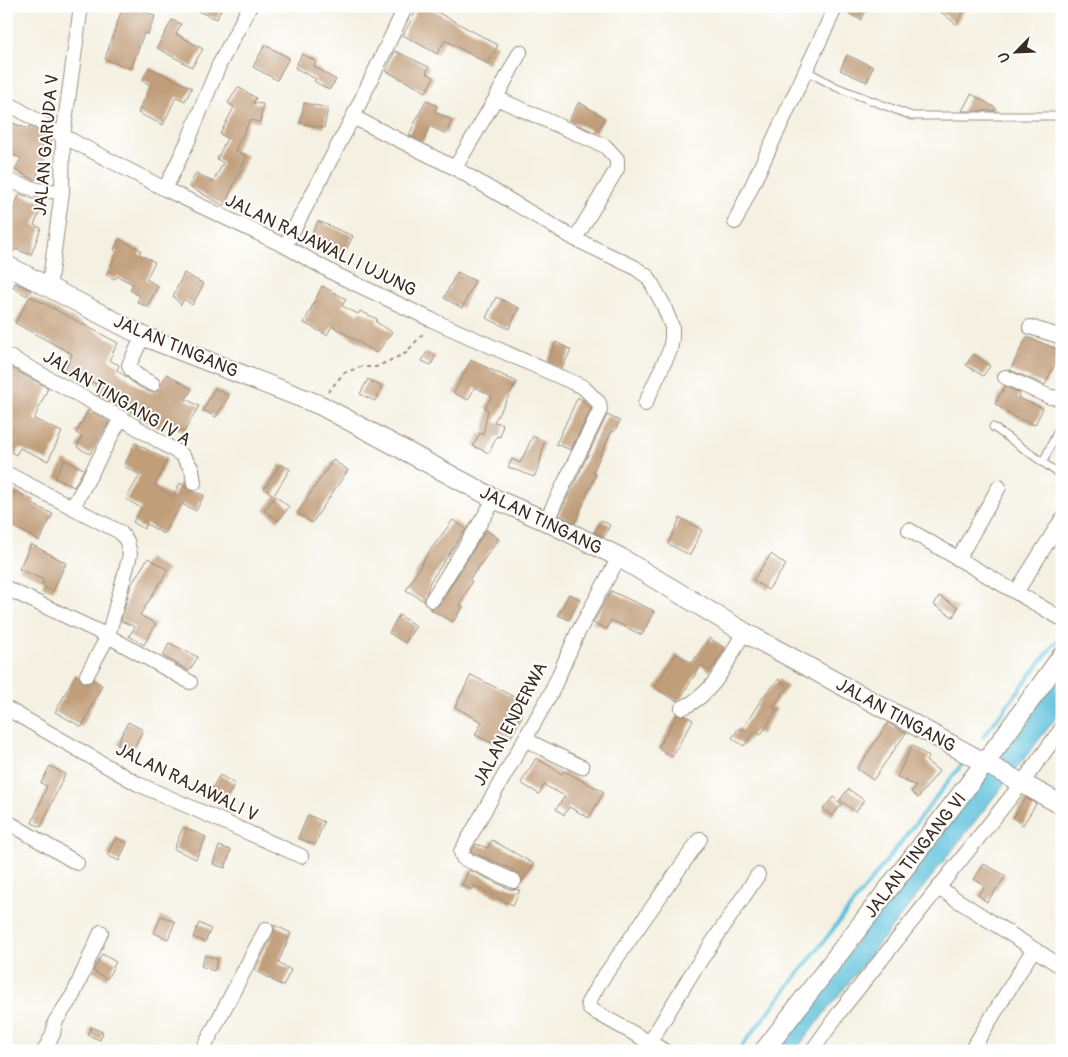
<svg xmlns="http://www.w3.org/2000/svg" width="1068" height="1057" viewBox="0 0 1068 1057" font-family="Pangolin,sans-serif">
<rect width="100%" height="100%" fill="#fff"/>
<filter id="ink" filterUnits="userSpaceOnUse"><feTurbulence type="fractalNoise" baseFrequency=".02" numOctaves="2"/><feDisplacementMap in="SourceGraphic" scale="10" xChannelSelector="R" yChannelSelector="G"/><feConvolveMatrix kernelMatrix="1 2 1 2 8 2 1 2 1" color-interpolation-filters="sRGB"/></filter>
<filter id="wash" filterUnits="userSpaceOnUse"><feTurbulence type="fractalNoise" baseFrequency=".0096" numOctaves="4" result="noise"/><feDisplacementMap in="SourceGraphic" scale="20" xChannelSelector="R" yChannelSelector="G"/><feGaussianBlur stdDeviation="1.12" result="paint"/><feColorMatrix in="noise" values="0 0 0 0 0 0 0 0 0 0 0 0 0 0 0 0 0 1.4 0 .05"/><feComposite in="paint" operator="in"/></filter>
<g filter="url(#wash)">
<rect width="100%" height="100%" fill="#f4f1e2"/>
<path fill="#5dc1db" stroke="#4c767c" d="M1062 674V710L795 1051H772Z"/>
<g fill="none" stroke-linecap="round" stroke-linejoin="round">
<path stroke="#5dc1db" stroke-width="4" d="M983 737 1062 634
M738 1051 966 759"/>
</g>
<g id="blocks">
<path fill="#c19e7a" d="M123 6H130L155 16 148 34 144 33 131 69 105 59Z
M185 6H222L217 19Z
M419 6H426L498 45 488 64 445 40 437 54 403 35Z
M845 6H868L861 20 844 11Z
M933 6H967L956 24Z
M172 20 181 24 176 34 203 49 192 67 157 48Z
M265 45 289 58 277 80 253 67Z
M395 51 429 67 426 73 434 77 426 92 386 71Z
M302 54 316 61 314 66 336 80 329 90 314 81 316 79 295 68Z
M847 55 873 67 867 82 840 70Z
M149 67 192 88 185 101 176 97 163 125 138 113 151 85 142 81Z
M238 87 256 98 253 103 263 104 260 122 250 120 235 150 247 156 224 206 189 186 196 173 213 182 223 163 217 159 227 138 220 134 234 107 228 103Z
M971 94 996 108 994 111H962Z
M426 100 437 106 435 112 452 120 446 134 430 126 423 142 409 135Z
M579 102 605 118 596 133 569 120Z
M304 103 328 108 324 128 300 123Z
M10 122 28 129 29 126 52 140 35 180 15 170 21 158 6 153V132Z
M20 194 44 203 34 225 41 228 31 255 15 249 13 253 6 249V224Z
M318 221 353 236 343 256 309 240Z
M119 239 141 250 139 254 155 262 146 279 158 286 147 307 137 302 140 296 130 290 133 284 117 276 115 279 106 275 117 252 114 250Z
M457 272 475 281 462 308 444 298Z
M184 273 204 284 192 305 184 299 181 305 173 296Z
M15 283 31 290 27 296 13 287Z
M322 286 346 299 342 306 358 314 360 311 377 319 376 322 392 332 377 353 332 326 327 335 304 323Z
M30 296 118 343 109 360 119 365 117 370 138 386 149 392H157L167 374 192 389 186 399 199 406 184 432 168 423 164 430 96 394 101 386 65 371 72 354 15 323Z
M496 297 519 308 509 329 486 318Z
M1027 337 1061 351 1045 385 1010 370Z
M556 342 571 350 562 368 547 361Z
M427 352 436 356 431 365 422 361Z
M973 354 990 366 983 376 966 365Z
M471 360 517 382 494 422 503 424 500 437 497 436 489 453 473 446 480 433 483 435 488 410 485 408 492 396 475 387 468 400 454 393Z
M6 365 48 388 34 419 62 432 48 461 20 448 16 455 6 449Z
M368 379 382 387 375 401 360 394Z
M1005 386 1020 393 1018 398 1043 408 1035 425 1014 417 995 404Z
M215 388 229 396 216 417 203 410Z
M578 397 591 409 571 450 556 444Z
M88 410 109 422 90 454 77 447 82 436 76 433Z
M607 415 620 421 614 432 612 431 601 454 593 473 596 474 575 523 559 515Z
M533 436 544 442 539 467 534 477 508 467 512 459 520 463Z
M135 443 167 460 155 486 173 497 180 483 190 491 204 495 196 511 182 504 163 534 147 524 144 529 133 522 141 508 126 499 140 475 124 466Z
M64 460 84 469 74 487 55 478Z
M333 460 348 470 312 523 297 513Z
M280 464 290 469 274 495 264 489Z
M15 491 34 501 32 504 53 514 39 541 6 522V507Z
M276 496 289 507 278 521 264 510Z
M680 518 702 530 690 555 668 544Z
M453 520 466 529 430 582 424 601 406 590 428 553Z
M601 520 610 525 604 537 594 532Z
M486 530 499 539 469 580 472 581 460 605 463 606 453 622 430 609 439 605Z
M31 544 66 563 53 591 42 586 44 580 19 569Z
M771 554 786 565 768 590 753 580Z
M148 558 168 570 140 615 156 624 144 645 129 636 135 627 121 621 131 585Z
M611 591 654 611 642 635 611 620 607 629 593 623Z
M569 594 580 599 569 620 558 615Z
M939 596 958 607 953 617 934 605Z
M399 615 416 626 405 643 389 633Z
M709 638 725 648 710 671 701 665 680 699 677 701 655 688 676 654 692 663Z
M169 643 198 657 189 671 163 656Z
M76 674 83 683 88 684 94 680 102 685 82 727 55 712Z
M471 675 520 700 514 711 522 716 511 737 502 733 496 745 475 735 482 722 455 707Z
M779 679 788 687 772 707 777 709 761 735 755 731 744 746 732 738 739 728 742 730 762 698Z
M677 715 686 716 693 720 672 757 658 748Z
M128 722 143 730 132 752 117 744Z
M888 723 906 733 873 780 857 769Z
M912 745 929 757 926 761 939 771 918 798 911 792 916 786 897 777Z
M536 758 562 774 564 771 604 792 589 818 569 807 564 815 556 809 565 796 544 785 539 794 521 783Z
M50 766 65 774 41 827 32 823 47 786 41 783Z
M220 775 235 784 224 802 209 793Z
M848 789 864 800 856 812 840 800Z
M833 797 842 804 832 816 823 809Z
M1026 798 1036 804 1023 825 1013 818Z
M308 815 324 822 315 845 298 838Z
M183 827 206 837 196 859 174 849Z
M116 837 127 843 119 861 107 855Z
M492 840 534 864 523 880 512 869 471 852 476 844 488 848Z
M219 846 231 850 225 868 213 864Z
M984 864 1006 876 987 902 978 895 985 886 974 879Z
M469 870 510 889 520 890 513 905 474 886 472 890 462 885Z
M161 916 175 922 168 939 154 933Z
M199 923 211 929 205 942 193 937Z
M274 925 291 933 278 963 291 970 283 986 255 970 274 933Z
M102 954 116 962 107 979 93 971Z
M205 955 218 959 214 971 201 966Z
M91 1027 103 1032 100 1040 88 1035Z"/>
</g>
</g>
<g filter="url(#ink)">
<use href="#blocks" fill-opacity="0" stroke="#988e80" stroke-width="1"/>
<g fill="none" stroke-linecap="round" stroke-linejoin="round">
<g stroke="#988e80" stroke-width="9">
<path id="lane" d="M805 70 836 87 912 116H1062
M993 427 1062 476
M1043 462 1062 422"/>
</g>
<g stroke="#988e80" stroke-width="16">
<path id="street" d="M496 98 520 52
M6 102 63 136 165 189 285 246 337 275 432 320 583 387 599 403 600 410 546 521
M353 117 455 168 575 239 634 267 648 277 663 304 672 327V339L670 350 645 404
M455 168 496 98 605 146 617 159V169L575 239
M9 181 37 190 62 192
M165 189 188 141 219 65 250 6
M735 222 836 6
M285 246 353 117 406 6
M49 287 62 192 63 136 81 6
M1030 327 1062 337
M143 336 129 365C132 375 144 379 153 384
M6 355 121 418 182 455 192 469 194 483
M1005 377 1050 397 1062 398
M6 473 120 532 127 541 130 555 108 636 190 682
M73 507 121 418
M909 530 1062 619
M958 559 999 487
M6 588 108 636 87 675
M1017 591 1062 519
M432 600 495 499
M6 708 138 784 301 856
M682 708C715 694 727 661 744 632
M526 738 534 744 582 767
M6 821 77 863
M514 881 463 858 461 852 551 693 577 634 619 557
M940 889 1062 967
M650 1042 692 973 758 875
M44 1051 53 1034 55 1022 73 995 101 932
M202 1051 266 929
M665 1051 590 1009 588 1003 598 985 700 839
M812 1051 841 1010 1022 783 1062 728
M971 1051 1033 950"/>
</g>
<g stroke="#988e80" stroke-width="21">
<path id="secondary" d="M6 265 143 336 320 405 495 499 546 521 619 557 744 632 1062 805
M764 1051 985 763 1062 656"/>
</g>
<path stroke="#988e80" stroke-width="2" stroke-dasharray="4 4" stroke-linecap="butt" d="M328 392 344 373 360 367H376L406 353 425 331"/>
<use href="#lane" stroke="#fff" stroke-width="7"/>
<use href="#street" stroke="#fff" stroke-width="14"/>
<use href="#secondary" stroke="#fff" stroke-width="19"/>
</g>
</g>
<g text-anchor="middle" stroke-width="4" stroke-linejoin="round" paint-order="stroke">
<g font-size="18" fill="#3b2a1e" stroke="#fff">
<text transform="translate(46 145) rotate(-85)" y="6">JALAN GARUDA V</text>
<text transform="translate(321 245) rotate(26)" y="6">JALAN RAJAWALI I UJUNG</text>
<text transform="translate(176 346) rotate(23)" y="6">JALAN TINGANG</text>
<text transform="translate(117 398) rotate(31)" y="6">JALAN TINGANG IV A</text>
<text transform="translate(541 520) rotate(26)" y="6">JALAN TINGANG</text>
<text transform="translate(896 715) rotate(29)" y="6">JALAN TINGANG</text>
<text transform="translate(510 724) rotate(-62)" y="6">JALAN ENDERWA</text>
<text transform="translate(187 782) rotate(26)" y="6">JALAN RAJAWALI V</text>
<text transform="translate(915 855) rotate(-52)" y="6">JALAN TINGANG VI</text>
</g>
</g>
<rect width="1068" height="1057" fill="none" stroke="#fff" stroke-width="25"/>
<g transform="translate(1016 52) rotate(246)" stroke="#ffffff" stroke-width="4" paint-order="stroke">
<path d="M0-4L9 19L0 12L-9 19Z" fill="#3b2a1e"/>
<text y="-8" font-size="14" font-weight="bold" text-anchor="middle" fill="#3b2a1e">U</text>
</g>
</svg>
